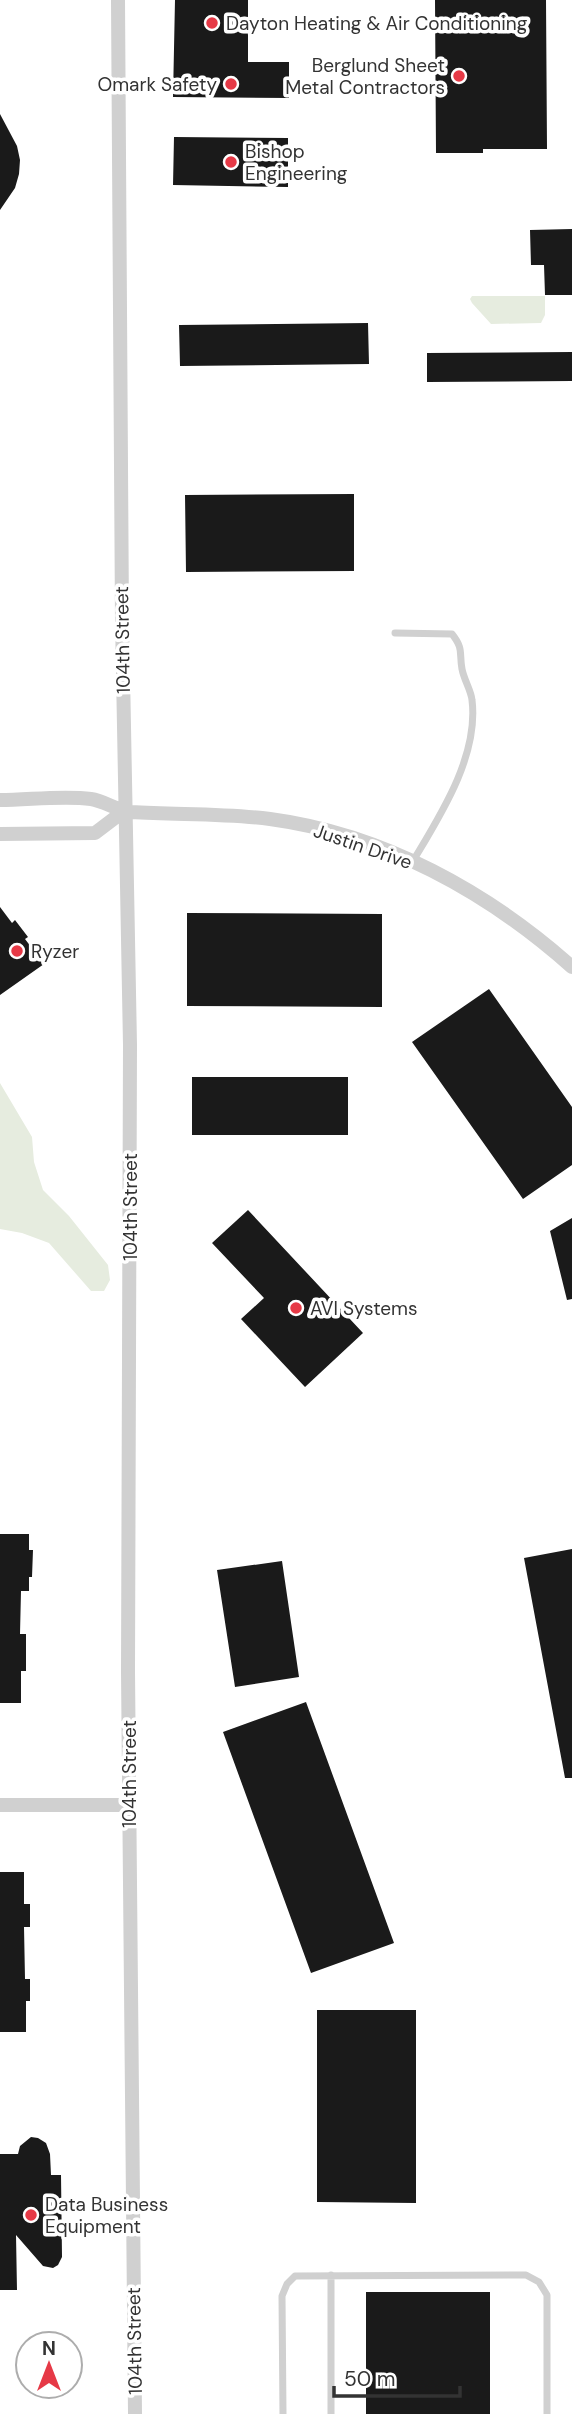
<svg xmlns="http://www.w3.org/2000/svg" width="572" height="2414" viewBox="0 0 572 2414" font-family="'DM Sans',sans-serif">
<rect width="100%" height="100%" fill="#fff"/>
<path fill="#e6ecdf" d="M472 296H545V315L541 323 491 324 472 303 470 299Z
M0 1083 32 1137 34 1162 43 1190 69 1216 108 1265 110 1280 104 1291H91L49 1243 22 1233 0 1229Z"/>
<path fill="#1a1a1a" d="M175 0H248V62H289V98L173 97Z
M435 0H546L547 149H483V153H436Z
M0 114 17 146 20 160 19 174 15 188 0 210Z
M174 137 288 138V187L173 185Z
M572 229V295H545L544 265H531L530 230Z
M368 323 369 364 180 366 179 325Z
M572 352V381L427 382V353Z
M354 494V571L186 572 185 495Z
M0 907 12 923 15 920 28 937 25 939 44 964 0 995Z
M187 913 382 914V1007L187 1006Z
M489 989 572 1107V1165L523 1199 412 1042Z
M192 1077H348V1135H192Z
M248 1210 363 1333 305 1387 241 1319 264 1298 212 1243Z
M572 1218V1299L567 1300 550 1231Z
M0 1534H29V1550H33L32 1577H29V1591H21L20 1634H26V1671H21V1703H0Z
M572 1549V1778H565L524 1558Z
M282 1561 299 1677 235 1687 217 1570Z
M306 1702 394 1943 311 1973 223 1732Z
M0 1872H24V1904H30V1927H24L25 1979H30V2001H26V2032H0Z
M317 2010H416V2203L317 2202Z
M31 2137 38 2138 46 2143 50 2154 51 2175H61L62 2257 58 2265 53 2268 43 2266 16 2235 17 2290H0V2154H18L20 2146Z
M366 2292H490V2414H366Z"/>
<g fill="none" stroke-linecap="round" stroke-linejoin="round">
<path stroke="#d0d0d0" stroke-width="7" d="M395 633 452 634C464 649 459 653 462 669 464 680 471 690 472 700 479 756 440 816 413 861
M331 2275V2414
M283 2414 282 2296 287 2284 295 2276 526 2275 539 2282 547 2295V2414"/>
<path stroke="#d0d0d0" stroke-width="14" d="M118 0 122 620 130 1045 128 1671 135 2414
M0 800C29 800 63 795 91 799 105 801 117 811 131 812 177 815 224 813 270 819 383 834 488 892 572 967
M0 834 95 833 124 811
M0 1805H129"/>
</g>
<g fill="#e63946" stroke="#fff" stroke-width="2.5">
<circle cx="212" cy="23" r="7"/>
<circle cx="459" cy="76" r="7"/>
<circle cx="231" cy="84" r="7"/>
<circle cx="231" cy="162" r="7"/>
<circle cx="17" cy="951" r="7"/>
<circle cx="296" cy="1308" r="7"/>
<circle cx="31" cy="2215" r="7"/>
</g>
<g text-anchor="middle" stroke-width="7" stroke-linejoin="round" paint-order="stroke">
<g font-size="19" fill="#333" stroke="#fff" text-anchor="start">
<text x="226" y="30">Dayton Heating &amp; Air Conditioning</text>
<text x="445" y="72" text-anchor="end">Berglund Sheet<tspan x="445" dy="22">Metal Contractors</tspan></text>
<text x="217" y="91" text-anchor="end">Omark Safety</text>
<text x="245" y="158">Bishop<tspan x="245" dy="22">Engineering</tspan></text>
<text x="31" y="958">Ryzer</text>
<text x="310" y="1315">AVI Systems</text>
<text x="45" y="2211">Data Business<tspan x="45" dy="22">Equipment</tspan></text>
</g>
<g font-size="19" fill="#333" stroke="#fff">
<text transform="translate(122 640) rotate(-91)" y="7">104th Street</text>
<text transform="translate(363 846) rotate(19)" y="7">Justin Drive</text>
<text transform="translate(130 1207) rotate(-90)" y="7">104th Street</text>
<text transform="translate(129 1774) rotate(-90)" y="7">104th Street</text>
<text transform="translate(134 2341) rotate(-91)" y="7">104th Street</text>
</g>
</g>
<g transform="translate(49 2365)"><circle r="33" fill="#ffffff" stroke="#adadad" stroke-width="2"/>
<path d="M0-5L12 26L0 18L-12 26Z" fill="#e63946"/>
<text y="-10" font-size="19" font-weight="bold" text-anchor="middle" fill="#333333">N</text>
</g>
<path d="M334 2386v10h126v-10" fill="none" stroke="#333333" stroke-width="3.5"/>
<text x="344" y="2386" font-size="21" fill="#333333" stroke="#ffffff" stroke-width="5" paint-order="stroke">50 m</text>
</svg>
